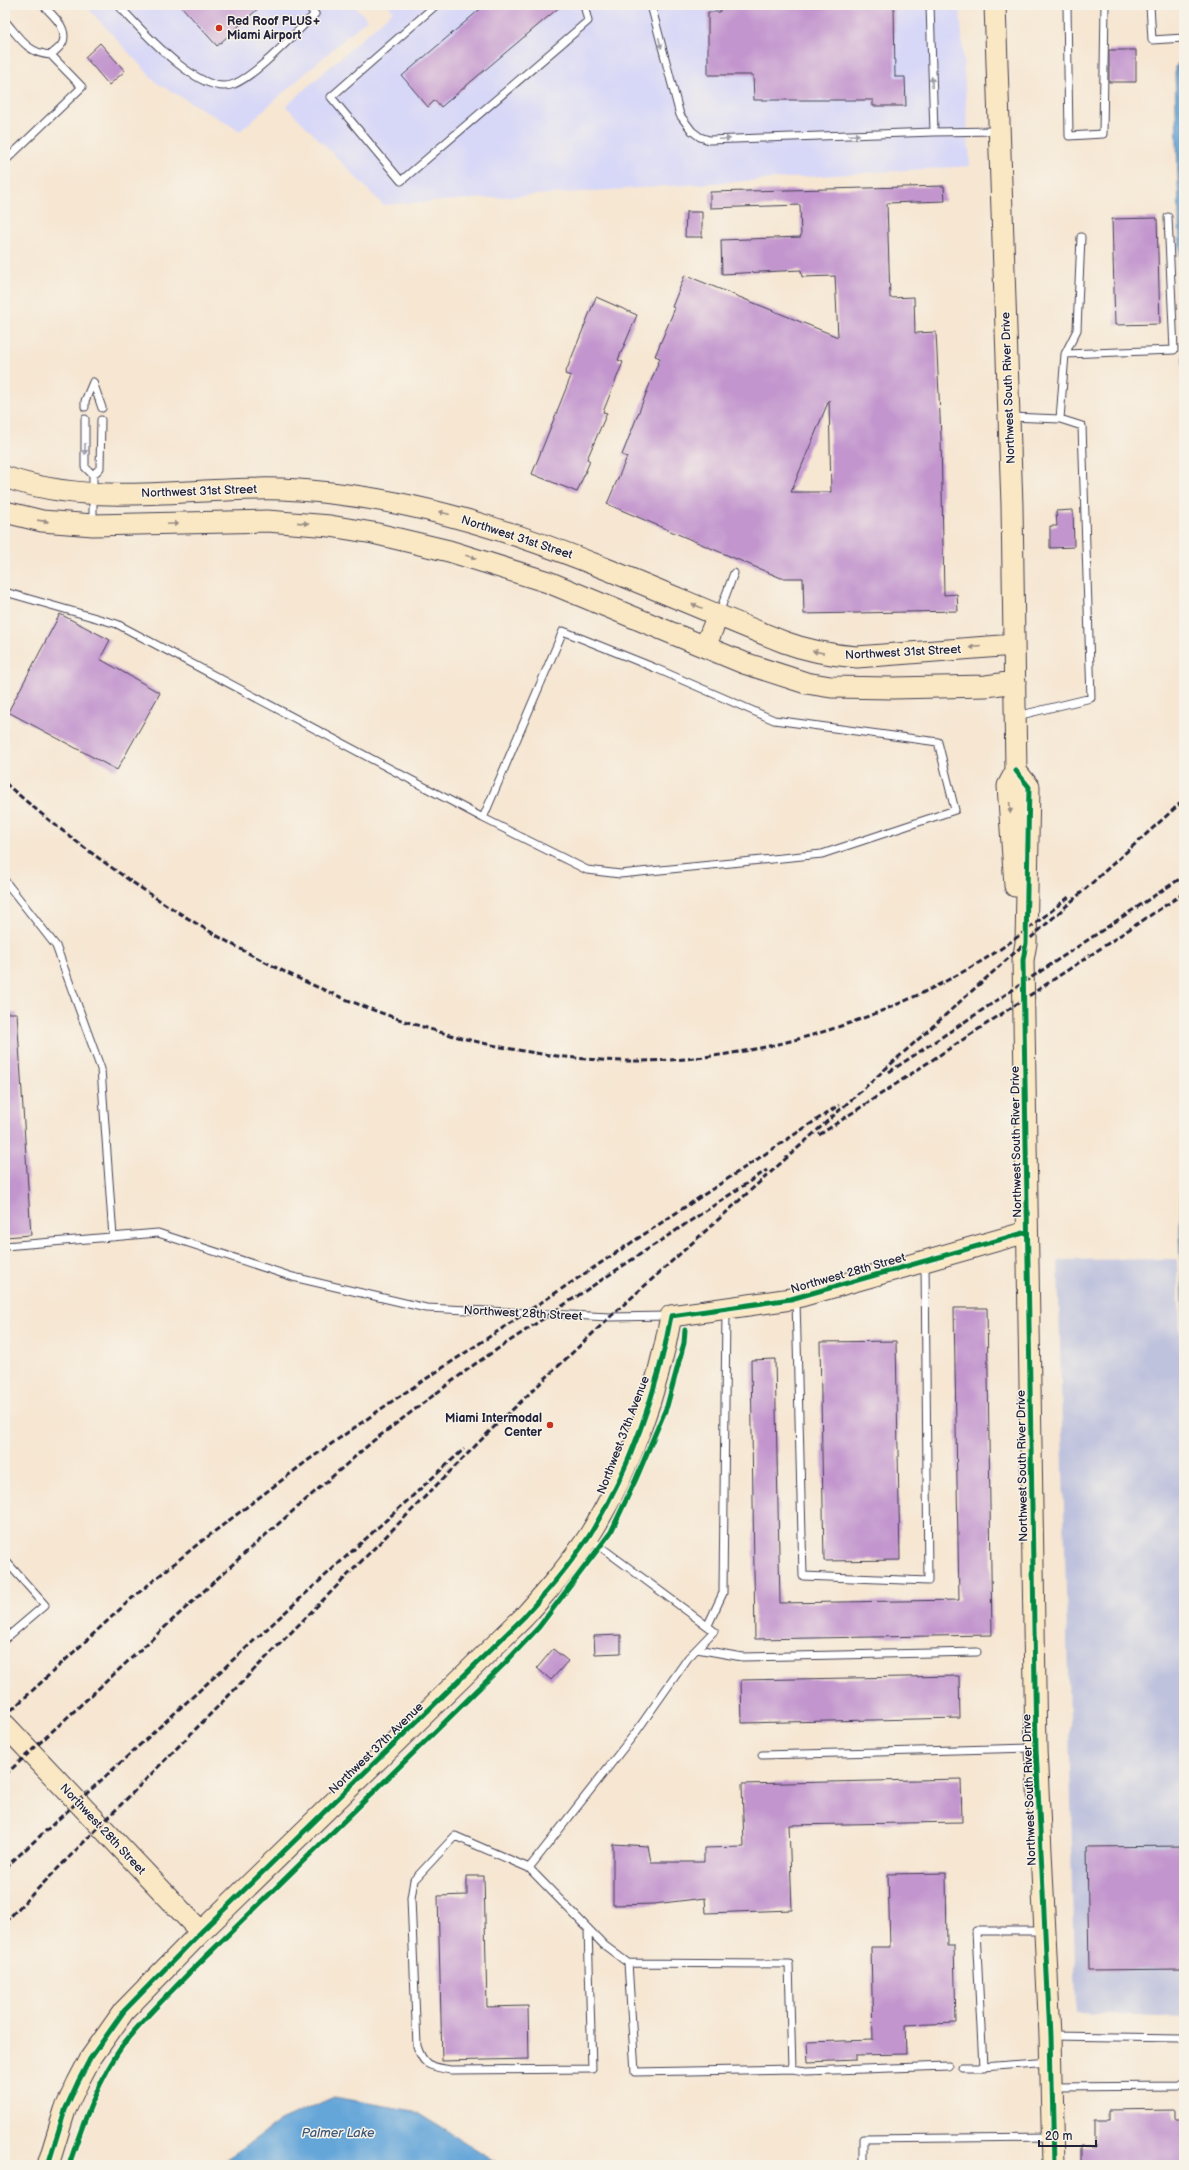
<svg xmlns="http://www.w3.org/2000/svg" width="1189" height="2170" viewBox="0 0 1189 2170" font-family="'Balsamiq Sans',sans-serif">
<rect width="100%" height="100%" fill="#f7f3e8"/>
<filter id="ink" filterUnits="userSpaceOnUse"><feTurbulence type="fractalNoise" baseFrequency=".025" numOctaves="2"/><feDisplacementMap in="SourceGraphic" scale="8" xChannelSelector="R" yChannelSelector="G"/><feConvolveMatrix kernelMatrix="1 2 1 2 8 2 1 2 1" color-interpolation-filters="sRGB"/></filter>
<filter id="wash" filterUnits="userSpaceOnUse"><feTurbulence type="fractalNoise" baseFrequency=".012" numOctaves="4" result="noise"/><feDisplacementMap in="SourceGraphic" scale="16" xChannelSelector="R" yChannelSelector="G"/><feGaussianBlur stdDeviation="0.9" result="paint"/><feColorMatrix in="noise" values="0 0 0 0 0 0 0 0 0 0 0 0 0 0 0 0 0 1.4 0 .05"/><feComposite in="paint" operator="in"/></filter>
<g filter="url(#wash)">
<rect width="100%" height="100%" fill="#f6e6d2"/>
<path fill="#d7d7f8" d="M85 5H354L367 19 240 131 157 83Z
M388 5H960L970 166 383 205 286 106 393 11Z"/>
<path fill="#bfc2dd" d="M1177 1259 1184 1416V2017L1076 2013 1058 1260Z"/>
<path fill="#65a6d9" stroke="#44648a" d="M1184 57V399L1175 67Z
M1184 1102V1329L1180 1231Z
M334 2097 414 2111 497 2162 498 2165H219L280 2121Z"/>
<g id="blocks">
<path fill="#c295ce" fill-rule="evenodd" d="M180 5H262L217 46Z
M485 5H562L441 107 435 100 428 107 402 76Z
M720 5H894L895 77H905L906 106H873V100H754L753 75H708V12H720Z
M100 43 125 71 109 85 85 57Z
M1109 50H1136V82H1109Z
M944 186 945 201 887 203 890 298 914 297 915 333 936 332 941 437 944 595 957 594 958 611 804 614 803 578H781L607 504 627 457 622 455 660 358 655 356 675 308 672 307 685 275 838 337 835 276 802 277 801 270 722 274 721 240 801 237 800 205 710 208V192ZM829 400 831 492H791Z
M686 212H702V237H685Z
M1157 218 1160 324 1115 325 1112 219Z
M596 297 637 315 618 360 623 362 603 412 607 413 587 459 590 461 577 492 532 474 571 376 565 374Z
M1073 510 1074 547 1050 548V526H1057L1056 511Z
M60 614 110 640 100 659 160 693 117 770 8 712Z
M5 1013H17L31 1235 5 1237Z
M954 1308H987L992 1635 755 1639 751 1360 775 1359 780 1603 959 1600Z
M896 1341 900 1560 824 1561 820 1342Z
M621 1635V1653L595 1654 594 1636Z
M553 1649 568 1661 551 1680 537 1668Z
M959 1676 960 1718 742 1723 741 1680Z
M961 1779 962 1822 789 1825 792 1910 706 1913 705 1898 654 1904 613 1905V1844L648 1846 651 1862H704V1848L744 1847 742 1784Z
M1184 1846V1969L1089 1970 1087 1847Z
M946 1873 947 1946H954L956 2023 905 2025 906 2054 856 2055V2060L808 2062 807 2042 873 2040 871 1947H890L888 1874Z
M467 1876H484L487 2007 528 2006 529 2059 442 2061 438 1896 467 1895Z
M1174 2109V2119H1184V2165H1081V2147H1095V2119H1109V2110Z"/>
</g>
</g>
<g filter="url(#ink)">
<use href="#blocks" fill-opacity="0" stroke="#423f52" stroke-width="1"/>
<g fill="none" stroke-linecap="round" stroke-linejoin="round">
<g stroke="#423f52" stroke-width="9">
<path id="lane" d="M118 5C139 27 201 99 234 84 258 74 295 33 315 14L307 5
M436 5 331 97 401 181 588 21 584 5
M651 5 680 115 692 131 700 137 709 140 934 132 930 5
M1067 5 1069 136 1103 134 1105 5
M1150 5 1152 40 1184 38
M5 21C19 37 28 54 51 55
M934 132 998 131
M5 161 82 87 51 55C54 52 62 46 63 42 68 27 52 15 43 5
M1065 354 1174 350 1168 217
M93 382 102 408
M85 407V401L93 382
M1011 417 1060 419 1082 426 1091 698 1017 716
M85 419V467L93 475
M1060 419 1065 354 1077 330 1081 237
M93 523V475L100 468 101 420
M5 592 117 624 483 818 587 870 620 874 822 854 955 810 938 742 774 720 655 668 563 631 483 818
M719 613 734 573
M5 881 56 946 101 1069 113 1237
M5 1246 158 1233 293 1277 426 1308 610 1317 668 1316
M796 1300 803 1576 928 1581 925 1262
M590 1539 714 1631 688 1658 636 1732 529 1868 604 1945 628 1963
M5 1560 45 1605 5 1639
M708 1625 723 1593 726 1310
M697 1649 742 1657 977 1652
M762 1755 1034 1748
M529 1868 455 1836 414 1880 411 1898 417 2046C424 2067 430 2066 450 2070L592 2069 588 1929
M1044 1931H976L983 2067 1050 2062
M1052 2036 1180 2038 1184 2042
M962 2067H983
M792 2069 789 1964 628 1963 635 2072 792 2069 806 2071 948 2066
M1053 2087 1179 2086 1184 2083
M863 2165V2139L1050 2137"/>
</g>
<g stroke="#423f52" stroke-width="23">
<path id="secondary" d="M995 5 1012 506 1016 771 1008 786 1015 886
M5 477C87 506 173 490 258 489 285 488 313 491 339 494 500 513 636 584 784 642 808 651 831 655 857 657L1014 645
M5 512 42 521 93 525 267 521 330 526 373 533 449 551 548 582 744 663 806 683 831 687 893 688 986 686 1015 682
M705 647 718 615
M1016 771 1029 787 1026 943 1023 960 1036 1748 1050 2036 1053 2165
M5 1725 201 1932
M48 2165 65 2110 78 2082 90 2059 124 2011 201 1932 524 1617C547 1591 570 1565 589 1536 629 1472 658 1390 671 1316L791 1299 1027 1232"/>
</g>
<use href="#lane" stroke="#fff" stroke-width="7"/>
<use href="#secondary" stroke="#fae7c3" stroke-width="21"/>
<path stroke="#22223b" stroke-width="3" stroke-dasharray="6 3" stroke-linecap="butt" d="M5 783C169 926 380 1047 601 1060 733 1068 867 1029 980 962 1012 943 1041 919 1070 896
M889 1072 1184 876
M819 1135 1184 893
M5 1716 131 1599 198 1544 307 1461 391 1402 839 1105
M5 1775 245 1553 373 1441 475 1364 767 1170
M5 1868 464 1449
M5 1922 491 1430 610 1317 1184 800"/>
<g stroke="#f7f3e8" stroke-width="8">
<path id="cycleway" d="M1016 771 1029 787 1026 943 1023 960 1036 1748 1050 2036 1053 2165
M48 2165 65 2110 78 2082 90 2059 124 2011 201 1932 524 1617C547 1591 570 1565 589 1536 629 1472 658 1390 671 1316L791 1299 1027 1232
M69 2165C83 2123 99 2078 125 2042 144 2018 167 1996 188 1974L504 1664 539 1627 611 1532 636 1479 667 1406 684 1343 685 1330"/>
</g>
<use href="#cycleway" stroke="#00873e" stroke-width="5"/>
</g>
<defs><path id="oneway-solid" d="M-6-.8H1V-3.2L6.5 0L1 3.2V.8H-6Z"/></defs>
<g fill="#9c9ca7">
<use href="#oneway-solid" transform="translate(660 43) rotate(76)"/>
<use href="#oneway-solid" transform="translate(932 82) rotate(-92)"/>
<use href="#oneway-solid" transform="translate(854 135) rotate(-2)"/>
<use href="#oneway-solid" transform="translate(725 139) rotate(-2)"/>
<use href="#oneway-solid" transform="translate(85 449) rotate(90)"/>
</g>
<g fill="#998e86">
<use href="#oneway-solid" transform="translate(444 513) rotate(-166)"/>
<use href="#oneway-solid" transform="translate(43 521) rotate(8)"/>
<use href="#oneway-solid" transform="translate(303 523) rotate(6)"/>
<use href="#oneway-solid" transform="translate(173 524) rotate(-2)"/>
<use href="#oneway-solid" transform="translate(471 557) rotate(17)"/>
<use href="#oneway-solid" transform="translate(697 606) rotate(-157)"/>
<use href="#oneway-solid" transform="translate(975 647) rotate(176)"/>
<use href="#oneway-solid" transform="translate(818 652) rotate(-169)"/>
<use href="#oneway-solid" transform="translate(1010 808) rotate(86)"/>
</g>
</g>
<g fill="#c8321e" stroke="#f7f3e8" stroke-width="1.5">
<circle cx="219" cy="28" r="4"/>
<circle cx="550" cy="1425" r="4"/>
</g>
<g text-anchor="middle" stroke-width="3" stroke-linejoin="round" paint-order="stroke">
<g font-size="12" font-weight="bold" fill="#22223b" stroke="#f7f3e8" text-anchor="start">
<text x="227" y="25">Red Roof PLUS+<tspan x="227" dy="14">Miami Airport</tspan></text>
<text x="542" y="1422" text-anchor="end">Miami Intermodal<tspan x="542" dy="14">Center</tspan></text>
</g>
<g font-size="12" fill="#22223b" stroke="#f7f3e8">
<text transform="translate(1008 388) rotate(-92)" y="4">Northwest South River Drive</text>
<text transform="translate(199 491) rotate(-2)" y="4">Northwest 31st Street</text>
<text transform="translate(517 537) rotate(18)" y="4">Northwest 31st Street</text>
<text transform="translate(903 652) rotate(-3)" y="4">Northwest 31st Street</text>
<text transform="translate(1016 1142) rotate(-91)" y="4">Northwest South River Drive</text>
<text transform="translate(848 1273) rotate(-16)" y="4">Northwest 28th Street</text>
<text transform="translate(523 1313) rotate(3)" y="4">Northwest 28th Street</text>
<text transform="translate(623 1435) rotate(-69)" y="4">Northwest 37th Avenue</text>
<text transform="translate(1022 1466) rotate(-91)" y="4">Northwest South River Drive</text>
<text transform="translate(376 1748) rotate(-44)" y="4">Northwest 37th Avenue</text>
<text transform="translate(1029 1790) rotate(-92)" y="4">Northwest South River Drive</text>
<text transform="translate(103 1829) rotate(47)" y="4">Northwest 28th Street</text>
</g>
<g font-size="13" font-style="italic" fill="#3d577a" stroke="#f7f3e8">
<text x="338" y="2137">Palmer Lake</text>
</g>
</g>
<rect width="1189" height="2170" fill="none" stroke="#f7f3e8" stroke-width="20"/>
<path d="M1039 2140v6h57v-6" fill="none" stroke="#22223b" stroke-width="2"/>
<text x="1045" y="2140" font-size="12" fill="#22223b" stroke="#f7f3e8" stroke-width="3" paint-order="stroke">20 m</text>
</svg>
